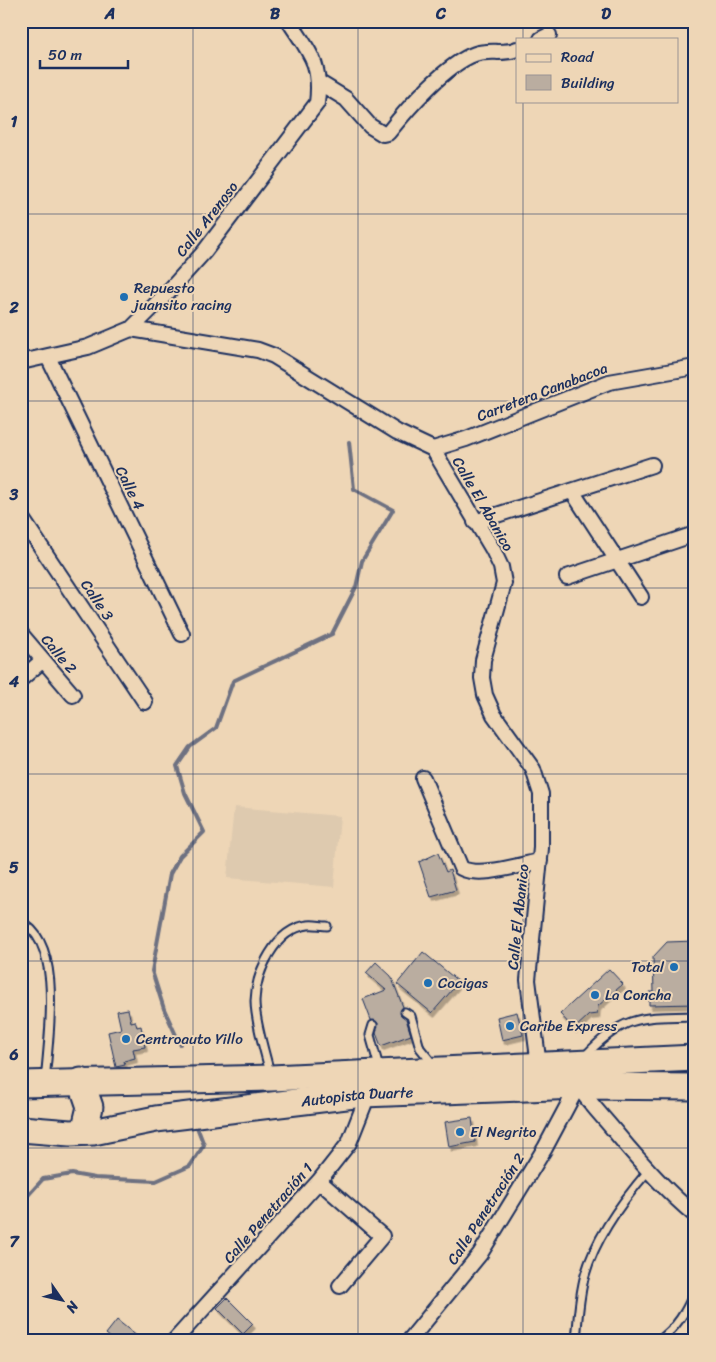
<svg xmlns="http://www.w3.org/2000/svg" width="716" height="1362" viewBox="0 0 716 1362" font-family="Sriracha,sans-serif">
<defs>
<filter id="shadow"><feDropShadow dx="2.5" dy="4.5" stdDeviation="0" flood-color="#0004"/></filter>
</defs>
<rect width="100%" height="100%" fill="#eed6b6"/>
<filter id="ink" filterUnits="userSpaceOnUse"><feTurbulence type="fractalNoise" baseFrequency=".02" numOctaves="2"/><feDisplacementMap in="SourceGraphic" scale="10" xChannelSelector="R" yChannelSelector="G"/><feConvolveMatrix kernelMatrix="1 2 1 2 8 2 1 2 1" color-interpolation-filters="sRGB"/></filter>
<g filter="url(#ink)">
<path fill="#decaaf" d="M234 807 340 816 334 887 227 878Z"/>
<g fill="none" stroke-linecap="round" stroke-linejoin="round">
<path stroke="#6e7181" stroke-width="4" d="M180 1044 164 1009 152 971 170 874 180 856 204 832 185 793 177 766 190 747 216 728 233 681 332 634 356 587 362 561 393 510 354 489 349 442
M21 1203 43 1179 72 1174 95 1178 156 1181 190 1166 204 1145 197 1127"/>
</g>
<path fill="#baada0" stroke="#1b2f5e" filter="url(#shadow)" d="M438 853 446 872 450 870 456 890 431 897 419 862Z
M695 941V1004L649 1005V992H654L653 957 667 942Z
M423 952 459 982 432 1013 397 984Z
M376 962 391 976 403 1007 400 1014 406 1019 411 1035 381 1046 376 1033 378 1023 371 1020 363 999 386 990 366 973Z
M609 969 623 984 598 1006 597 1014 589 1015 574 1029 560 1014Z
M128 1009 131 1022 135 1021 137 1027 141 1026 145 1047 133 1049 135 1058 124 1061 125 1065 116 1067 108 1032 121 1029 117 1011Z
M517 1012 523 1035 502 1040 497 1017Z
M472 1118 475 1142 449 1147 445 1122Z
M227 1298 253 1324 243 1334 217 1308Z
M117 1320 143 1341H115L106 1334Z"/>
<g fill="none" stroke-linecap="round" stroke-linejoin="round">
<g stroke="#1b2f5e" stroke-width="11">
<path id="service" d="M21 922C63 942 49 1033 46 1071L42 1079
M405 1012 411 1016 420 1048 433 1064
M373 1025 370 1035 379 1067
M584 1057C624 1015 639 1017 695 1016
M270 1073C265 1052 255 1022 255 1001 256 972 275 929 308 925 314 924 321 926 327 926
M576 1341C578 1319 579 1296 585 1275 596 1236 623 1200 649 1170
M658 1341C677 1328 687 1310 695 1290"/>
</g>
<g stroke="#1b2f5e" stroke-width="18">
<path id="minor" d="M541 39 549 35
M320 83 346 99 370 126 383 134 388 133C407 109 446 64 475 54 489 49 504 55 517 49
M131 329 258 350 274 356 397 432 433 449 493 550 501 567 504 583 483 660 482 678 485 695 494 715 533 769 541 794V848L528 980 539 1066
M48 357 182 634
M21 362 88 347 131 329 168 292 204 252 317 103C322 63 309 52 289 21
M433 449 466 439 609 382 695 367
M572 491 641 597
M21 517 145 702
M475 522 652 465
M567 577 695 534
M21 634 73 695
M21 679 43 660
M423 778 461 868C479 878 519 865 540 861
M578 1086C590 1104 604 1118 617 1134 641 1163 666 1191 695 1215
M319 1181 382 1236 340 1286
M174 1341 319 1181 349 1143 364 1105 363 1094
M409 1341 480 1254 545 1148 578 1086"/>
</g>
<g stroke="#1b2f5e" stroke-width="29">
<g id="motorway">
<path d="M81 1081 90 1107 84 1132"/>
<path d="M21 1084 271 1078 695 1058"/>
<path id="s1" d="M21 1129 70 1133 93 1132 156 1119 363 1094 578 1086 695 1087"/>
</g>
</g>
<use href="#service" stroke="#eed6b6" stroke-width="7"/>
<use href="#minor" stroke="#eed6b6" stroke-width="14"/>
<use href="#motorway" stroke="#eed6b6" stroke-width="25"/>
</g>
</g>
<path fill="none" stroke="#1b2f5e" stroke-width="1" stroke-opacity="0.55" d="M193 21V1341M358 21V1341M523 21V39M523 101V1341M21 214H695M21 401H695M21 588H695M21 774H695M21 961H695M21 1148H695"/>
<g fill="#1f6fb2" stroke="#eed6b6" stroke-width="2">
<circle cx="124" cy="297" r="5"/>
<circle cx="674" cy="967" r="5"/>
<circle cx="428" cy="983" r="5"/>
<circle cx="595" cy="995" r="5"/>
<circle cx="510" cy="1026" r="5"/>
<circle cx="126" cy="1039" r="5"/>
<circle cx="460" cy="1132" r="5"/>
</g>
<g text-anchor="middle" stroke-width="4" stroke-linejoin="round" paint-order="stroke">
<g font-size="15" fill="#1b2f5e" stroke="#eed6b6">
<text transform="translate(207 219) rotate(-52)" y="5">Calle Arenoso</text>
<text transform="translate(542 392) rotate(-21)" y="5">Carretera Canabacoa</text>
<text transform="translate(130 488) rotate(64)" y="5">Calle 4</text>
<text transform="translate(483 504) rotate(60)" y="5">Calle El Abanico</text>
<text transform="translate(97 600) rotate(56)" y="5">Calle 3</text>
<text transform="translate(59 654) rotate(50)" y="5">Calle 2</text>
<text transform="translate(518 917) rotate(-84)" y="5">Calle El Abanico</text>
<text dy="5" stroke="none"><textPath href="#s1" startOffset="339">Autopista Duarte</textPath></text>
<text transform="translate(486 1209) rotate(-57)" y="5">Calle Penetración 2</text>
<text transform="translate(268 1213) rotate(-49)" y="5">Calle Penetración 1</text>
</g>
<g font-size="15" fill="#1b2f5e" stroke="#eed6b6" text-anchor="start">
<text x="134" y="293">Repuesto<tspan x="134" dy="17">juansito racing</tspan></text>
<text x="664" y="972" text-anchor="end">Total</text>
<text x="438" y="988">Cocigas</text>
<text x="605" y="1000">La Concha</text>
<text x="520" y="1031">Caribe Express</text>
<text x="136" y="1044">Centroauto Yillo</text>
<text x="470" y="1137">El Negrito</text>
</g>
</g>
<rect width="716" height="1362" fill="none" stroke="#eed6b6" stroke-width="55"/>
<rect x="516" y="38" width="162" height="65" fill="#eed6b6" stroke="#9a9393"/>
<rect x="526" y="54" width="25" height="8" fill="#eed6b6" stroke="#9a9393"/>
<text x="561" y="62" font-size="15" fill="#1b2f5e">Road</text>
<rect x="526" y="75" width="25" height="15" fill="#baada0" stroke="#9a9393"/>
<text x="561" y="88" font-size="15" fill="#1b2f5e">Building</text>
<g transform="translate(62 1300) rotate(124)" stroke="#eed6b6" stroke-width="4" paint-order="stroke">
<path d="M0-4L9 19L0 12L-9 19Z" fill="#1b2f5e"/>
<text y="-8" font-size="14" font-weight="bold" text-anchor="middle" fill="#1b2f5e">N</text>
</g>
<path d="M40 60v8h88v-8" fill="none" stroke="#1b2f5e" stroke-width="2.5"/>
<text x="48" y="60" font-size="15" fill="#1b2f5e" stroke="#eed6b6" stroke-width="4" paint-order="stroke">50 m</text>
<rect x="28" y="28" width="660" height="1306" fill="none" stroke="#1b2f5e" stroke-width="2"/>
<g font-size="16" text-anchor="middle" font-weight="bold" fill="#1b2f5e">
<text x="110" y="19">A</text>
<text x="275" y="19">B</text>
<text x="441" y="19">C</text>
<text x="606" y="19">D</text>
<text x="14" y="127">1</text>
<text x="14" y="313">2</text>
<text x="14" y="500">3</text>
<text x="14" y="687">4</text>
<text x="14" y="873">5</text>
<text x="14" y="1060">6</text>
<text x="14" y="1247">7</text>
</g>
</svg>
